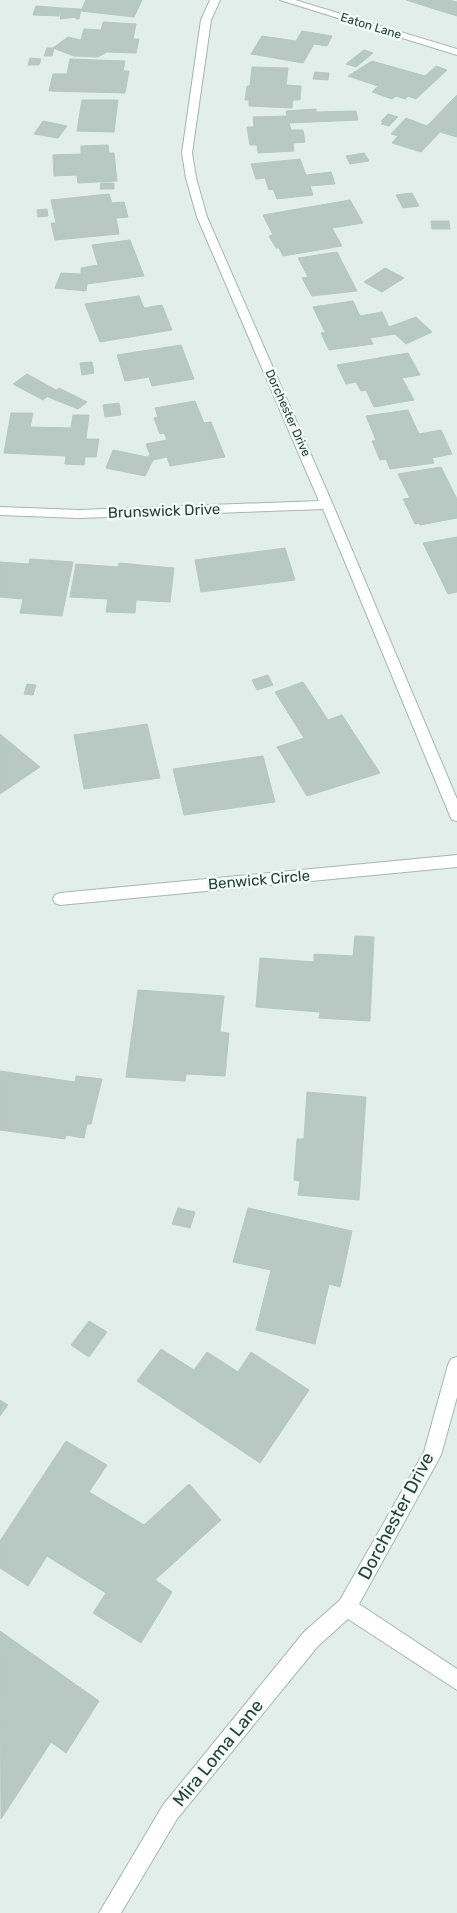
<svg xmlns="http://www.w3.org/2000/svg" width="457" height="1913" viewBox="0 0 457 1913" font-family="Rubik,sans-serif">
<rect width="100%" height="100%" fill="#e2eee9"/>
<path fill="#b7c9c2" stroke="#b4c9c1" d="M86 0H142L134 17 81 11Z
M406 0H449L457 2V16Z
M36 6 62 8 59 16 33 15Z
M62 8 81 9 79 19H76V17L60 19Z
M103 22 136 24 133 39H139L136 53 107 52 98 57 74 56 53 48 68 37 81 40 84 29 101 30Z
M302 31 332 36 327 46 314 44 303 63 251 54 262 36 296 41Z
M47 48H54L52 56H44Z
M364 50 373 53 356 67 346 64Z
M30 58 41 59 39 65H28Z
M70 59 125 61 123 71H129L125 93 49 91 53 74H67Z
M372 61 425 76 436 66 447 70 416 99 408 96 405 99 396 96 392 99 372 92 378 86 348 76Z
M252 67 288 68 286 85 301 86 300 100H293L292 108 249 106V100H245L247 86H250Z
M315 72 329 73 328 80 313 79Z
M457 95V137L440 132 421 152 392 143 398 136 391 134 406 118 427 126Z
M82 100H118L114 132 77 131Z
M316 109V112L356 111 358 120 289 123 291 130H303L305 142 293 143 294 151 258 153 257 145H250L247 127H254L253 117 287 116 286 111Z
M388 114 398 117 389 126 381 124 383 122 381 121Z
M43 121 67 126 58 138 34 134Z
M108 145 109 153H114L117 181 78 183 77 175 54 176 53 155 81 154V146Z
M364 153 369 161 350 164 346 156Z
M300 159 306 175 331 172 335 184 310 186 313 195 277 199 273 189 269 190 265 178 256 179 251 164Z
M101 183H114V189H100Z
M412 193 419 206 403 208 396 195Z
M109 194 112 203 124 202 128 217 116 218 119 234 55 240 51 223H56L51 200Z
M350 200 363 223 332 228 342 246 283 256 279 248H276L269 236 273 235 263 215Z
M47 209 48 216 38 217 37 210Z
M431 221H449L450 229H432Z
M130 240 144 276 87 284 86 291 55 288 61 273 81 274V268L98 265 92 245Z
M337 252 357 291 312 296 302 278 308 277 298 258Z
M385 268 404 278 382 292 364 282Z
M139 296 144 308 162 305 172 330 100 342 85 304Z
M353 301 360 316 382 312 389 327 416 317 432 332 406 344 395 334 370 338 373 344 329 350 321 333 325 332 313 307Z
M181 345 194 379 152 386 149 377 125 381 117 355Z
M408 353 420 375 402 378 414 400 374 407 366 390 361 391 356 382 346 384 337 365Z
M92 362 94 373 82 375 80 363Z
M27 374 56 390 43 400 13 384Z
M59 388 87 402 78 409 48 397Z
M195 401 204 423 211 422 225 457 170 466 167 457 153 460 145 476 106 468 113 450 147 457 150 455 146 444 167 440 164 433 160 434 154 418 158 417 155 408Z
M119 403 121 415 105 417 103 405Z
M408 410 419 434 441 430 452 454 432 458 434 463 390 469 386 459 380 460 372 441 376 440 366 416Z
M11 413H33L30 427 71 428 73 415H89L86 439H99L96 457H85L84 465 65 464 66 456 4 453Z
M441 467 457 499V518L420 525 419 523 415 524 403 499 410 498 398 474Z
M457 537V592L448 594 423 543Z
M285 548 295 580 201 592 195 560Z
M30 559 73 562 62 616 20 613 23 599 0 597V562L29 564Z
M119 563 174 568 170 602 136 600 135 613 106 612 108 599 70 597 76 564 118 567Z
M268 675 273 685 257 690 252 680Z
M303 682 328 720 342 715 380 773 307 796 277 747 304 738 275 692Z
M27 684 36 685 33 695 24 694Z
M147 724 160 778 84 789 74 735Z
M0 734 40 767 0 794Z
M263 756 275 802 184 815 173 769Z
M355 936 374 937 370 1021 319 1018 320 1012 256 1007 260 958 314 962V954L353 956Z
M138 990 224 996 220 1032 229 1033 225 1076 186 1074 185 1081 126 1077Z
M0 1071 75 1082 76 1076 102 1079 91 1124H87L84 1138 66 1135 65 1139 0 1130Z
M307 1092 366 1097 359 1200 298 1195 300 1181 294 1180 297 1139H304Z
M178 1208 195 1212 190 1228 172 1224Z
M248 1208 352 1231 340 1287 329 1284 315 1344 256 1330 271 1270 233 1262Z
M89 1321 107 1332 89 1357 71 1345Z
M161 1349 194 1370 207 1352 238 1372 251 1352 309 1390 260 1463 137 1381Z
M0 1400 8 1405 0 1416Z
M66 1441 107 1465 89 1492 144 1525 189 1484 221 1520 155 1580 172 1592 141 1643 93 1613 106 1593 47 1556 28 1586 0 1568V1541Z
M0 1631 99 1701 66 1753 51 1742 1 1819Z"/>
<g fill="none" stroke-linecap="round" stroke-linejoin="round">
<g stroke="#a4b7b1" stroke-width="2">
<path id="minor" d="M210 0H220L211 20 192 153 196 178 207 217 333 505 457 799V821L452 820 450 816 323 509 79 518 0 515V507L79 510 319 501 197 217 186 178 182 153 201 20Z
M280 0H295L457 49V55Z
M457 855V867L60 905 55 903 53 899 55 895 60 893Z
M457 1357V1397L441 1455 359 1604 457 1669V1690L348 1619 318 1646 177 1819 121 1913H99L163 1805 304 1632 340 1600 424 1452 448 1365 451 1359Z"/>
</g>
<use href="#minor" fill="#fff" fill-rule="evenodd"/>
</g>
<g text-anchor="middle" stroke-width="5" stroke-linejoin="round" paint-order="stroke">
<g font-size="12" fill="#204239" stroke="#f3faf7">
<text transform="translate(371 26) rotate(17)" y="4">Eaton Lane</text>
<text transform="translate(288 413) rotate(66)" y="4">Dorchester Drive</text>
</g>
<g font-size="15" fill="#204239" stroke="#f3faf7">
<text transform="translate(164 511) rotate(-2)" y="5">Brunswick Drive</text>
<text transform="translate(259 880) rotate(-5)" y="5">Benwick Circle</text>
</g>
<g font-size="18" fill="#204239" stroke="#f3faf7">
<text transform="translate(396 1516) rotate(-62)" y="6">Dorchester Drive</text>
<text transform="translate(218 1753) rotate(-51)" y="6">Mira Loma Lane</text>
</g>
</g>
</svg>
